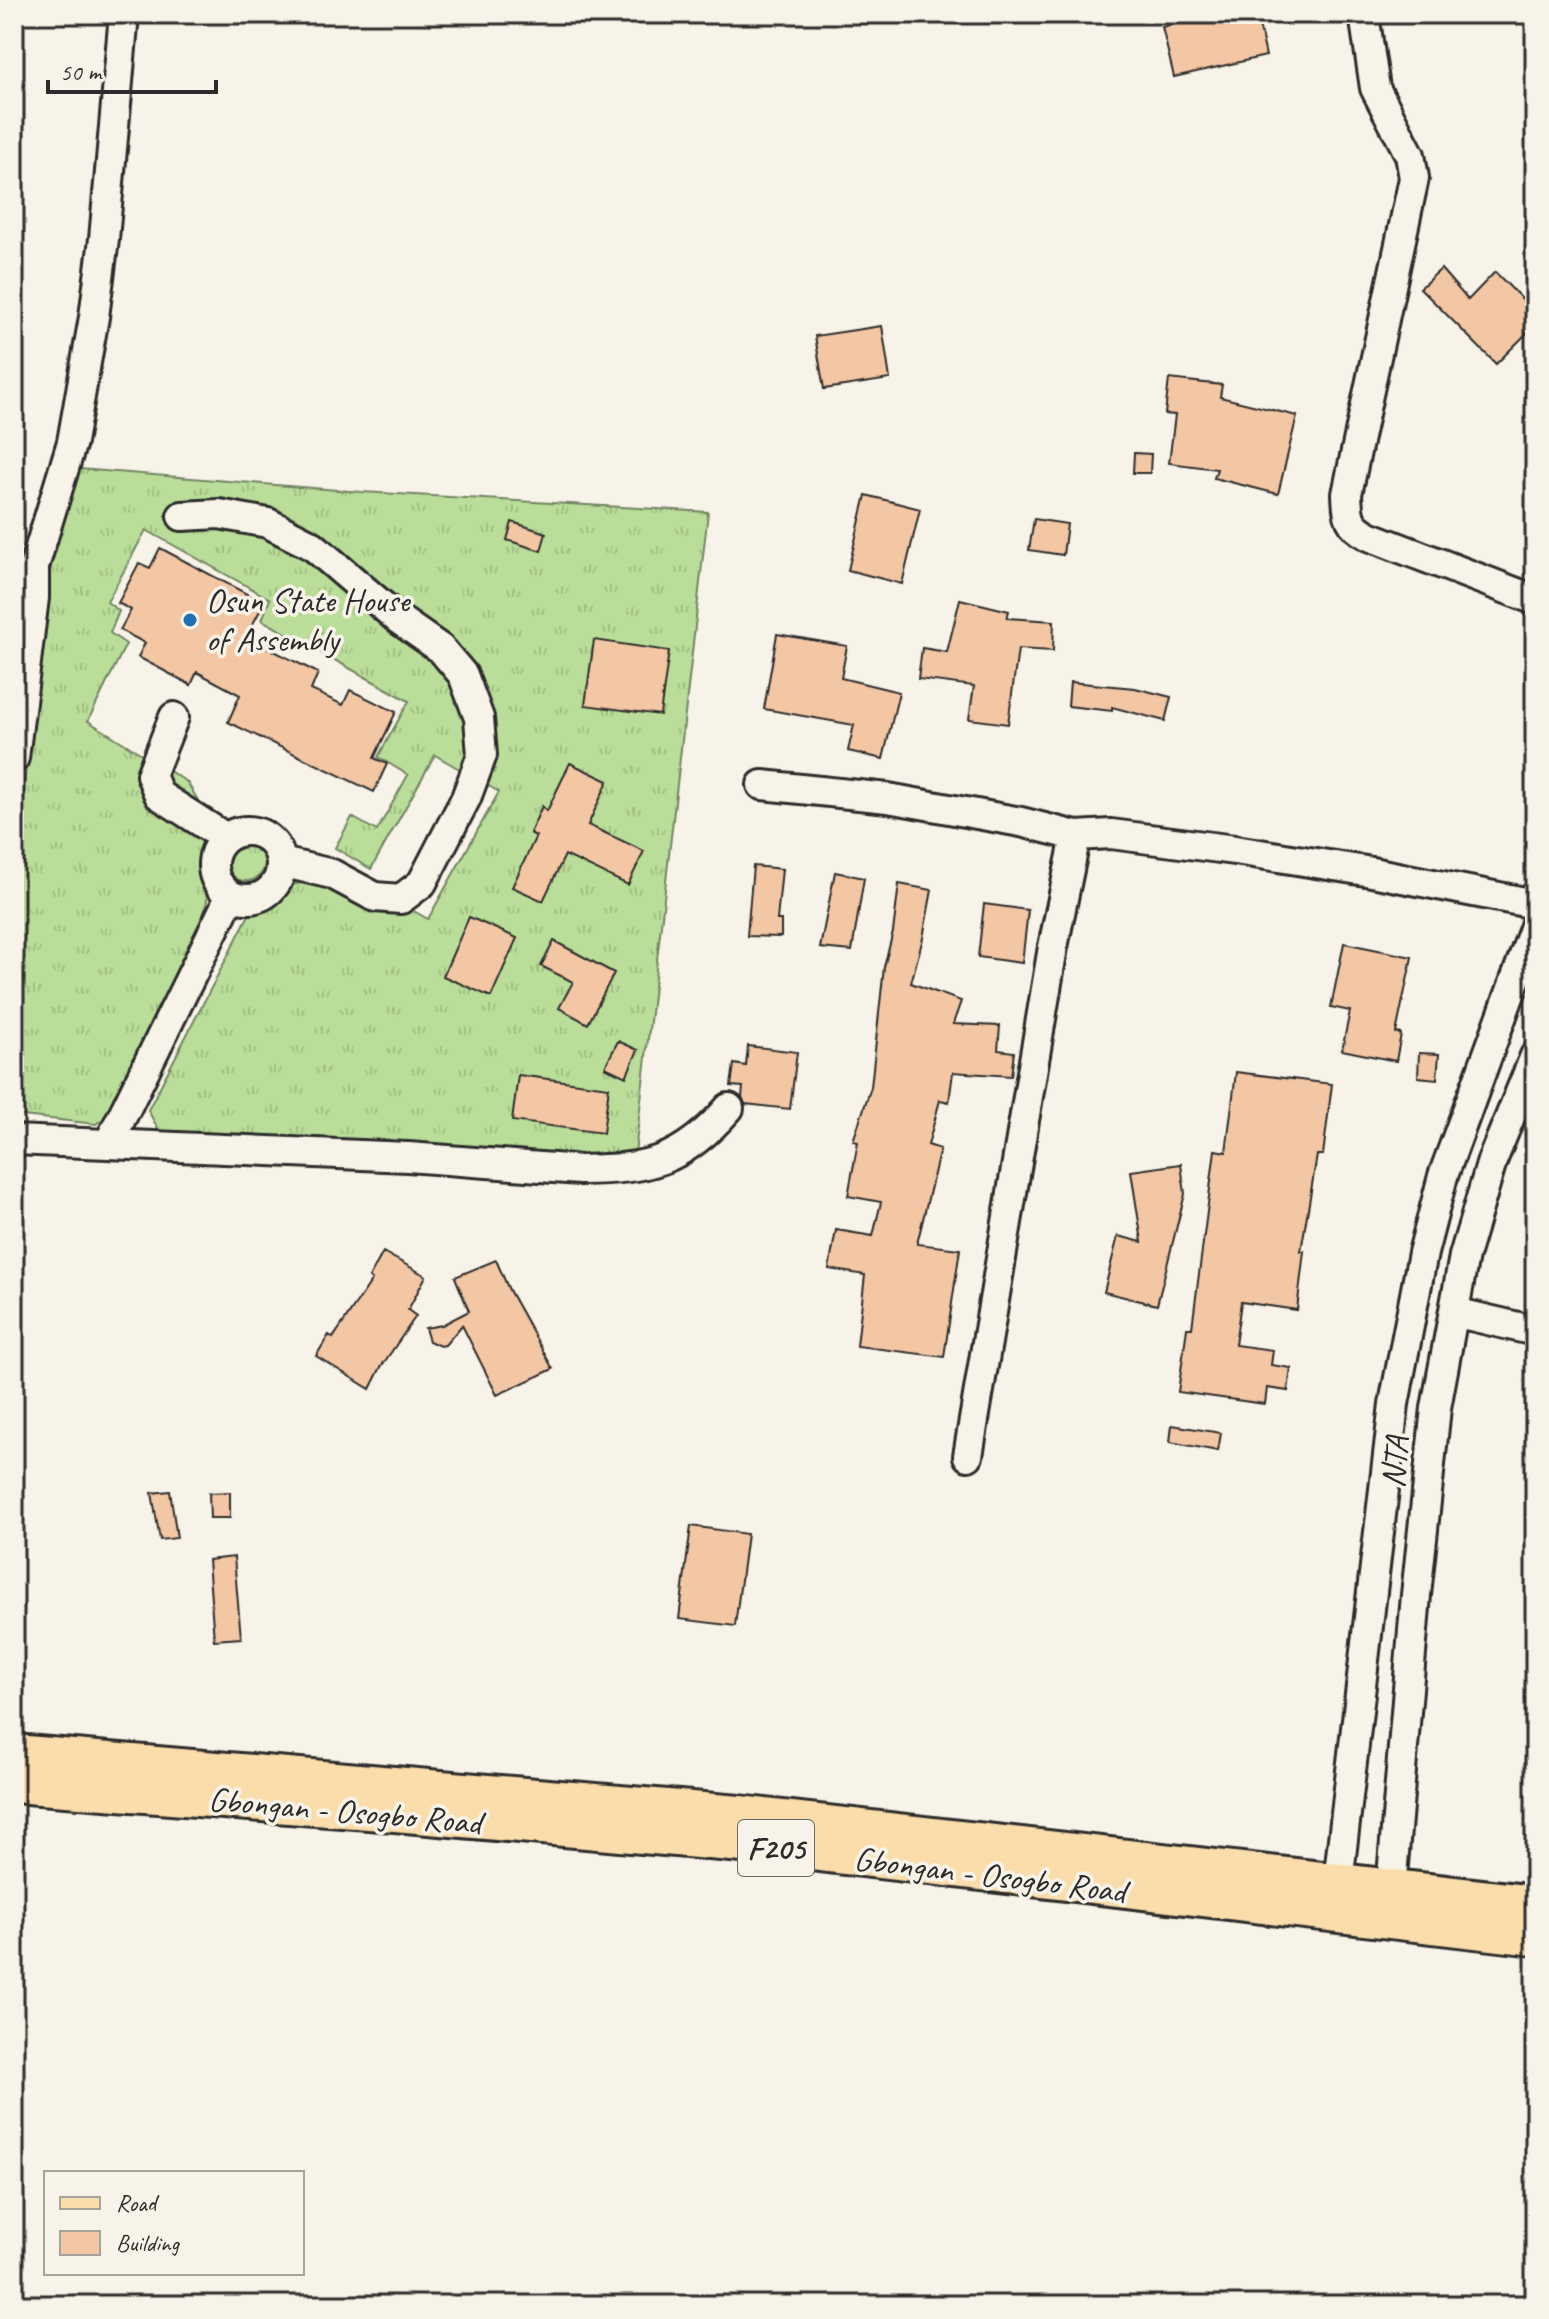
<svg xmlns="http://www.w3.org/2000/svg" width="1549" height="2319" viewBox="0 0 1549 2319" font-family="Caveat,sans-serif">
<defs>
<pattern id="grass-tufts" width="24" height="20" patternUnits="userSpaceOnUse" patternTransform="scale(2)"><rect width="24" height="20" fill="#bade99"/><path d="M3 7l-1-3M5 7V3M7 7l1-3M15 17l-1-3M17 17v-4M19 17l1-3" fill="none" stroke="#a0bf84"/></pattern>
</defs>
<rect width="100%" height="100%" fill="#f7f3e8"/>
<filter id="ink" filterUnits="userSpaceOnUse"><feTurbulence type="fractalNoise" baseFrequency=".0125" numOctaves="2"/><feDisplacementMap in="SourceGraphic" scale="16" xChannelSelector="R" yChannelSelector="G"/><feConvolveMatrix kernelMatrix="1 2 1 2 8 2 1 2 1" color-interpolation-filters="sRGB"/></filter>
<g filter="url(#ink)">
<path fill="url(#grass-tufts)" stroke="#728462" stroke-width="2" d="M67 468 362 492 708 512 635 1153 597 1164 161 1135 148 1110 252 909 285 886 301 883 309 868 342 871 428 919 499 792 435 755 371 869 335 848 352 817 377 831 408 775 378 757 409 701 262 620 270 599 146 530 107 602 119 611 110 633 126 644 88 721 187 782 209 819 211 850 205 871 207 901 197 938 114 1111 96 1124 14 1115V892L42 598Z
M227 862a19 19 0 1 1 38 0a19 19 0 1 1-38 0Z"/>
<path fill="#f4c7a4" stroke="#2b2b2b" stroke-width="2" d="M1218 14H1239L1241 24 1258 20 1266 56 1174 77 1162 27Z
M1441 269 1468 300 1495 272 1535 312V325L1496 364 1420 288Z
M882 326 890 379 824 389 815 336Z
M1169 379 1222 385 1220 397 1297 416 1278 494 1214 478 1217 469 1169 463 1175 415 1165 414Z
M1134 453 1151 454 1150 473H1133Z
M866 495 920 509 902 584 848 570Z
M1034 519 1067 524 1063 555 1029 550Z
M512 522 546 533 541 551 507 540Z
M160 548 264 603 246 637 318 673 311 690 343 705 350 690 396 712 374 758 387 764 374 792 228 722 240 695 197 672 191 685 138 657 145 643 120 630 131 610 118 603 139 563 150 568Z
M960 599 1009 611 1007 618 1054 621 1053 651 1018 649 1008 724 969 719 974 686 918 679 922 648 947 652Z
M777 634 847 646 841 678 899 692 883 759 848 751 854 725 764 709Z
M594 640 669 651 660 715 585 705Z
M1070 682 1135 688 1171 697 1165 721 1112 707V711L1068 706Z
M570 763 608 781 588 825 644 851 628 885 565 855 543 901 512 887 536 836 530 833 542 806 547 811Z
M753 866 782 869 777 920H781V937L747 936Z
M835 872 864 878 852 951 820 948Z
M899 884 932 890 923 938 911 983 961 1001 953 1024 1000 1026 998 1050 1014 1052 1011 1076 953 1072 949 1102 940 1100 928 1145 940 1149 917 1244 960 1249 944 1357 857 1346 865 1275 829 1269 836 1230 873 1236 881 1202 848 1196 858 1142 853 1141 871 1087 884 967 893 932Z
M984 904 1028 910 1022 963 978 957Z
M469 917 517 938 491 997 443 976Z
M554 941 614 973 588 1024 559 1008 573 982 541 966Z
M1344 943 1412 957 1396 1033 1401 1034 1396 1061 1342 1050 1350 1011 1331 1007Z
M618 1041 638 1050 626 1077 605 1067Z
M748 1046 797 1052 790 1109 745 1104 742 1097 743 1087 731 1086 734 1064 746 1066Z
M1419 1053 1439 1054 1437 1079 1418 1077Z
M1236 1072 1332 1084 1323 1155H1317L1301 1251H1304L1297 1310 1241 1302 1235 1345 1273 1350 1271 1365 1291 1368 1288 1391 1267 1388 1265 1404 1178 1392 1187 1328H1192L1215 1150 1226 1152Z
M518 1075 609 1087 603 1133 512 1121Z
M1181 1164 1185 1194 1157 1305 1104 1292 1118 1236 1142 1242 1131 1171Z
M383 1252 426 1276 408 1310 416 1316 381 1367 370 1389 316 1356 329 1335 333 1338 372 1280 369 1278Z
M496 1260 509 1290 553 1369 497 1395 462 1325 445 1345 440 1346 429 1341 425 1328 442 1325 469 1311 455 1277Z
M1172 1425 1221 1433 1218 1451 1170 1442Z
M170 1491 177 1538 160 1540 152 1493Z
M230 1492V1518H210L209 1493Z
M691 1526 747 1534 735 1626 679 1619Z
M234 1557 241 1638 214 1640 208 1560Z"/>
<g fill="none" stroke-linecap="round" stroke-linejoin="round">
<g stroke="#2b2b2b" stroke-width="34">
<path id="minor" d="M1364 14 1375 88 1410 155 1414 178 1347 494C1348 516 1348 525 1369 536L1535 600
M182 516 219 514 268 523 313 546 398 619 441 649 463 675 479 718 482 755 466 798 422 883 401 899 375 897 332 874 281 862
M174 717 151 775 159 795 226 838
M14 758 34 598V567L72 442 94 317 104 239 124 14
M762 785 888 798 1021 822 1076 836 1111 834 1235 850 1372 872 1535 904
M213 865a34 34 0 1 1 68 0a34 34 0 1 1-68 0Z
M14 1140 408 1157 580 1170C649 1169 682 1162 729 1108
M109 1143 231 895
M1454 1312 1535 1331
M968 1456 1053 947 1076 836
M1338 1882 1394 1404 1423 1253 1443 1176 1535 926
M1391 1888 1416 1595 1436 1408 1464 1256 1492 1161 1535 1056"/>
</g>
<g stroke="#2b2b2b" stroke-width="42">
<path id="major" d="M14 1753 739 1814 1535 1904
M14 1784 395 1813 743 1844 1535 1937"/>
</g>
<use href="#minor" stroke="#f7f3e8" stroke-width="28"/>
<use href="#major" stroke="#fbddab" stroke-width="36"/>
</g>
</g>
<circle fill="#1f6fb2" stroke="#f7f3e8" stroke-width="3" cx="190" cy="620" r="8"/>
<g text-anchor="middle" stroke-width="7" stroke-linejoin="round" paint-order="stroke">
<rect fill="#f7f3e8" stroke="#686764" stroke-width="2" x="738" y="1820" width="76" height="56" rx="6"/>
<g font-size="32" font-weight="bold" fill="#2b2b2b">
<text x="776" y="1859">F205</text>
</g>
<g font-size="34" fill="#2b2b2b" stroke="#f7f3e8" text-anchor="start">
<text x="206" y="612">Osun State House<tspan x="206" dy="39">of Assembly</tspan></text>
</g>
<g font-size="34" fill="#2b2b2b" stroke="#f7f3e8">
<text transform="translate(1394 1462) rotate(-84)" y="12">NTA</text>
<text transform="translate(345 1810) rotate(5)" y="12">Gbongan - Osogbo Road</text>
<text transform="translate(990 1874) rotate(7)" y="12">Gbongan - Osogbo Road</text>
</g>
</g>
<rect width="1549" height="2319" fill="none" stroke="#f7f3e8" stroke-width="48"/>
<rect x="24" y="24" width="1501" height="2271" fill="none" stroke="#2b2b2b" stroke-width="3" filter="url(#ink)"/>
<rect x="44" y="2171" width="260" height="104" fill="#f7f3e8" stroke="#a5a39c" stroke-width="2"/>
<rect x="60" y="2197" width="40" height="12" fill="#fbddab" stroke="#a5a39c" stroke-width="2"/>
<text x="116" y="2211" font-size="24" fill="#2b2b2b">Road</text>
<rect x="60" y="2231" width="40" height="24" fill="#f4c7a4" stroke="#a5a39c" stroke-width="2"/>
<text x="116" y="2251" font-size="24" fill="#2b2b2b">Building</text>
<path d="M48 80v12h168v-12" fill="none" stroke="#2b2b2b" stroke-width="4"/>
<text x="60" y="80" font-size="24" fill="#2b2b2b" stroke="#f7f3e8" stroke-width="6" paint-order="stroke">50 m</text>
</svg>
